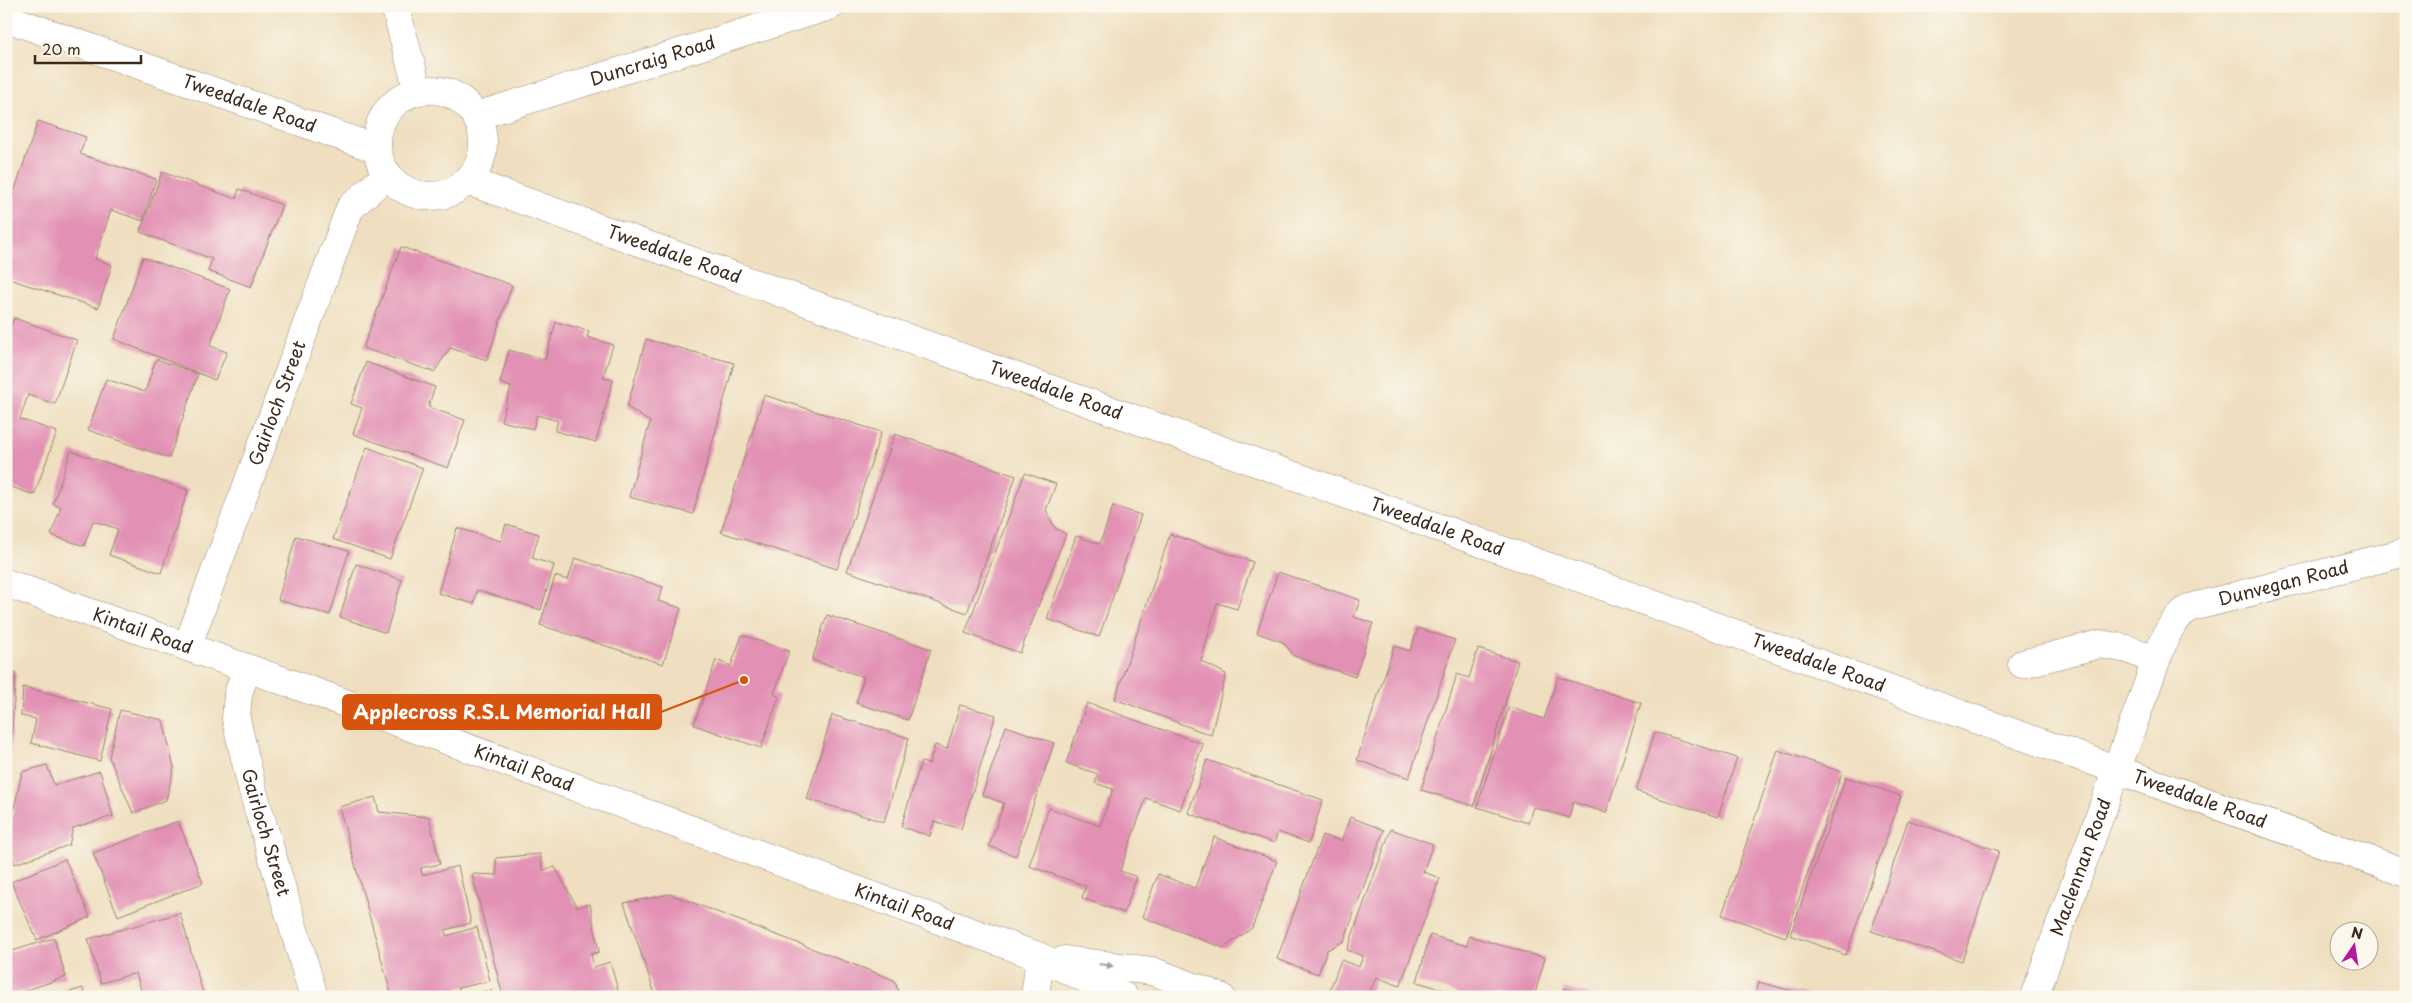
<svg xmlns="http://www.w3.org/2000/svg" width="2412" height="1003" viewBox="0 0 2412 1003" font-family="'Playpen Sans',sans-serif">
<rect width="100%" height="100%" fill="#fbf7ec"/>
<filter id="ink" filterUnits="userSpaceOnUse"><feTurbulence type="fractalNoise" baseFrequency=".02" numOctaves="2"/><feDisplacementMap in="SourceGraphic" scale="10" xChannelSelector="R" yChannelSelector="G"/><feConvolveMatrix kernelMatrix="1 2 1 2 8 2 1 2 1" color-interpolation-filters="sRGB"/></filter>
<filter id="wash" filterUnits="userSpaceOnUse"><feTurbulence type="fractalNoise" baseFrequency=".0096" numOctaves="4" result="noise"/><feDisplacementMap in="SourceGraphic" scale="20" xChannelSelector="R" yChannelSelector="G"/><feGaussianBlur stdDeviation="1.12" result="paint"/><feColorMatrix in="noise" values="0 0 0 0 0 0 0 0 0 0 0 0 0 0 0 0 0 1.4 0 .05"/><feComposite in="paint" operator="in"/></filter>
<g filter="url(#wash)">
<rect width="100%" height="100%" fill="#efdfc0"/>
<g id="blocks">
<path fill="#e290b4" d="M38 121 86 137 80 154 156 179 143 221 111 210 95 259 112 265 98 308 6 278V216Z
M162 172 236 199 239 189 282 205 251 287 208 271 212 259 140 232Z
M401 247 512 285 487 360 450 348 434 372 363 348Z
M143 257 230 289 210 346 227 352 215 380 114 339Z
M14 318 77 340 55 404 28 395 20 419 57 432 34 495 6 485V340Z
M556 322 589 331 587 337 613 345 603 378 613 380 596 442 555 431 558 421 537 415 533 429 501 421 511 387 500 383 509 350 545 360Z
M646 339 734 363 693 514 629 497 650 422 627 407Z
M156 359 198 374 169 458 88 430 106 379 145 392Z
M366 362 435 387 428 407 465 420 448 468 353 434 362 408 351 404Z
M764 395 881 432 837 569 721 532Z
M895 434 1016 476 967 613 847 571Z
M367 447 423 468 390 559 333 539Z
M71 451 188 490 161 573 109 555 118 529 93 521 84 546 51 535 61 507 53 504Z
M1025 473 1056 484 1046 510 1055 528 1066 534 1020 653 965 633Z
M1113 506 1141 515 1099 637 1047 619 1076 536 1100 544Z
M506 524 539 534 532 558 554 565 541 610 477 590 474 604 438 593 457 528 501 541Z
M1170 534 1253 562 1237 609 1217 603 1201 661 1226 674 1211 735 1115 699Z
M296 536 349 551 330 615 278 600Z
M575 558 663 587 658 601 681 608 663 664 540 625 555 576 568 580Z
M356 564 402 580 386 633 340 617Z
M1278 572 1360 600 1354 617 1373 623 1355 677 1294 656 1283 642 1257 633Z
M827 615 931 649 908 720 856 703 864 677 812 660Z
M1418 628 1455 640 1409 778 1357 760 1394 646 1410 651Z
M742 635 789 651 774 694 779 697 761 748 694 725 716 660 731 666Z
M1478 649 1518 661 1474 806 1421 790 1457 674 1469 678Z
M6 670 16 673 8 781H6Z
M1558 677 1641 703 1606 813 1573 802 1569 818 1533 807 1528 823 1477 807 1509 707 1544 719Z
M23 687 112 709 100 761 31 743 36 719 21 716Z
M1087 703 1203 744 1180 810 1146 798 1120 871 1137 877 1124 913 1082 898 1086 886 1029 866 1049 808 1100 826 1113 789 1095 783 1098 774 1066 763Z
M960 705 996 715 961 829 934 821 930 836 901 827 921 762 929 764 935 745 947 749Z
M120 710 163 720 174 768 166 800 133 813 109 757Z
M832 715 909 738 884 822 807 799Z
M1006 726 1054 743 1016 856 989 846 1004 803 982 795Z
M1655 732 1737 758 1718 817 1636 791Z
M1778 750 1842 772 1786 937 1722 915Z
M1207 760 1323 800 1309 843 1278 832 1274 843 1188 813Z
M47 765 54 785 100 771 113 816 73 828 69 845 15 864 7 842 22 772Z
M1846 777 1901 796 1846 955 1790 935Z
M375 797 379 812 429 817 440 864 421 868 422 875 458 866 471 923 445 930 446 936 477 927 490 981 458 988 461 997H392L339 807Z
M1350 817 1384 830 1344 941 1327 950 1318 974 1277 959 1322 835 1341 841Z
M1908 820 1999 851 1962 961 1871 931Z
M178 821 203 883 118 916 93 853Z
M1391 829 1433 844 1423 872 1440 878 1400 986 1376 977 1368 997H1341L1329 992 1341 960 1359 967 1363 956 1347 950Z
M1214 837 1277 861 1252 928 1224 948 1142 917 1158 874 1195 888Z
M540 854 543 870 555 867 577 907 590 904 599 952 591 954 594 967 610 962 620 997H503L472 874 497 875 496 858Z
M65 859 90 917 37 940 11 882Z
M670 894 894 980 901 997H656L624 903Z
M180 913 204 997H143L136 973 101 983 88 939Z
M1430 935 1467 946 1469 936 1545 958 1534 997H1455L1456 993 1417 982Z
M54 938 66 977 6 997V953Z
M1759 982 1811 996V997H1755Z
M83 988 85 997H56V996Z
M1564 988 1594 996V997H1561Z
M491 990 493 997H463V996Z"/>
</g>
</g>
<g filter="url(#ink)">
<use href="#blocks" fill-opacity="0" stroke="#95846f" stroke-width="1"/>
<g fill="none" stroke-linecap="round" stroke-linejoin="round">
<g stroke="#95846f" stroke-width="29">
<g id="street">
<path d="M395 6 418 91"/>
<path id="s1" d="M6 18 377 149"/>
<circle cx="430" cy="143" r="53"/>
<path id="s2" d="M476 116 830 6"/>
<path id="s3" d="M468 181 2406 873"/>
<path id="s4" d="M187 647 350 208 388 174"/>
<path d="M2022 664 2100 644 2128 649 2156 661"/>
<path id="s5" d="M247 668 238 694 236 719 252 788 314 997"/>
<path d="M1035 997 1040 957"/>
<path id="s6" d="M2034 997 2156 661C2164 640 2169 622 2189 608L2406 552"/>
</g>
</g>
<g stroke="#95846f" stroke-width="29">
<g id="secondary">
<path id="s7" d="M6 583 312 691 1040 957 1124 997"/>
<path d="M1064 960 1152 971 1221 997"/>
</g>
</g>
<use href="#street" stroke="#fff" stroke-width="28"/>
<use href="#secondary" stroke="#fff" stroke-width="28"/>
</g>
<defs><path id="oneway-solid" d="M-6-.8H1V-3.2L6.5 0L1 3.2V.8H-6Z" transform="scale(1.25)"/></defs>
<use fill="#a79f9a" href="#oneway-solid" transform="translate(1106 965) rotate(8)"/>
</g>
<g text-anchor="middle" stroke-width="5" stroke-linejoin="round" paint-order="stroke">
<g font-size="18" fill="#3b2a1e" stroke="#fbf7ec">
<text dy="6" stroke="none"><textPath href="#s2" startOffset="185">Duncraig Road</textPath></text>
<text dy="6" stroke="none"><textPath href="#s1" startOffset="258">Tweeddale Road</textPath></text>
<text dy="6" stroke="none"><textPath href="#s3" startOffset="219">Tweeddale Road</textPath></text>
<text dy="6" stroke="none"><textPath href="#s3" startOffset="624">Tweeddale Road</textPath></text>
<text dy="6" stroke="none"><textPath href="#s4" startOffset="260">Gairloch Street</textPath></text>
<text dy="6" stroke="none"><textPath href="#s3" startOffset="1029">Tweeddale Road</textPath></text>
<text dy="6" stroke="none"><textPath href="#s6" startOffset="519">Dunvegan Road</textPath></text>
<text dy="6" stroke="none"><textPath href="#s7" startOffset="145">Kintail Road</textPath></text>
<text dy="6" stroke="none"><textPath href="#s3" startOffset="1434">Tweeddale Road</textPath></text>
<text dy="6" stroke="none"><textPath href="#s7" startOffset="550">Kintail Road</textPath></text>
<text dy="6" stroke="none"><textPath href="#s3" startOffset="1839">Tweeddale Road</textPath></text>
<text dy="6" stroke="none"><textPath href="#s5" startOffset="170">Gairloch Street</textPath></text>
<text dy="6" stroke="none"><textPath href="#s6" startOffset="138">Maclennan Road</textPath></text>
<text dy="6" stroke="none"><textPath href="#s7" startOffset="955">Kintail Road</textPath></text>
</g>
</g>
<path fill="none" stroke="#d7540e" stroke-width="2" d="M744 680L661 712"/>
<circle fill="#d7540e" stroke="#fbf7ec" stroke-width="2" cx="744" cy="680" r="5"/>
<rect fill="#d7540e" stroke="#d7540e" stroke-width="2" x="343" y="695" width="318" height="34" rx="5"/>
<g font-size="19" text-anchor="middle" font-weight="bold" fill="#fff">
<text x="502" y="719">Applecross R.S.L Memorial Hall</text>
</g>
<rect width="2412" height="1003" fill="none" stroke="#fbf7ec" stroke-width="25"/>
<g transform="translate(2354 946) rotate(13)"><circle r="24" fill="#fbf7ec" stroke="#aea59a"/>
<path d="M0-4L9 19L0 12L-9 19Z" fill="#b5179e"/>
<text y="-8" font-size="14" font-weight="bold" text-anchor="middle" fill="#3b2a1e">N</text>
</g>
<path d="M35 55v8h106v-8" fill="none" stroke="#3b2a1e" stroke-width="2.5"/>
<text x="42" y="55" font-size="15" fill="#3b2a1e" stroke="#fbf7ec" stroke-width="4" paint-order="stroke">20 m</text>
</svg>
